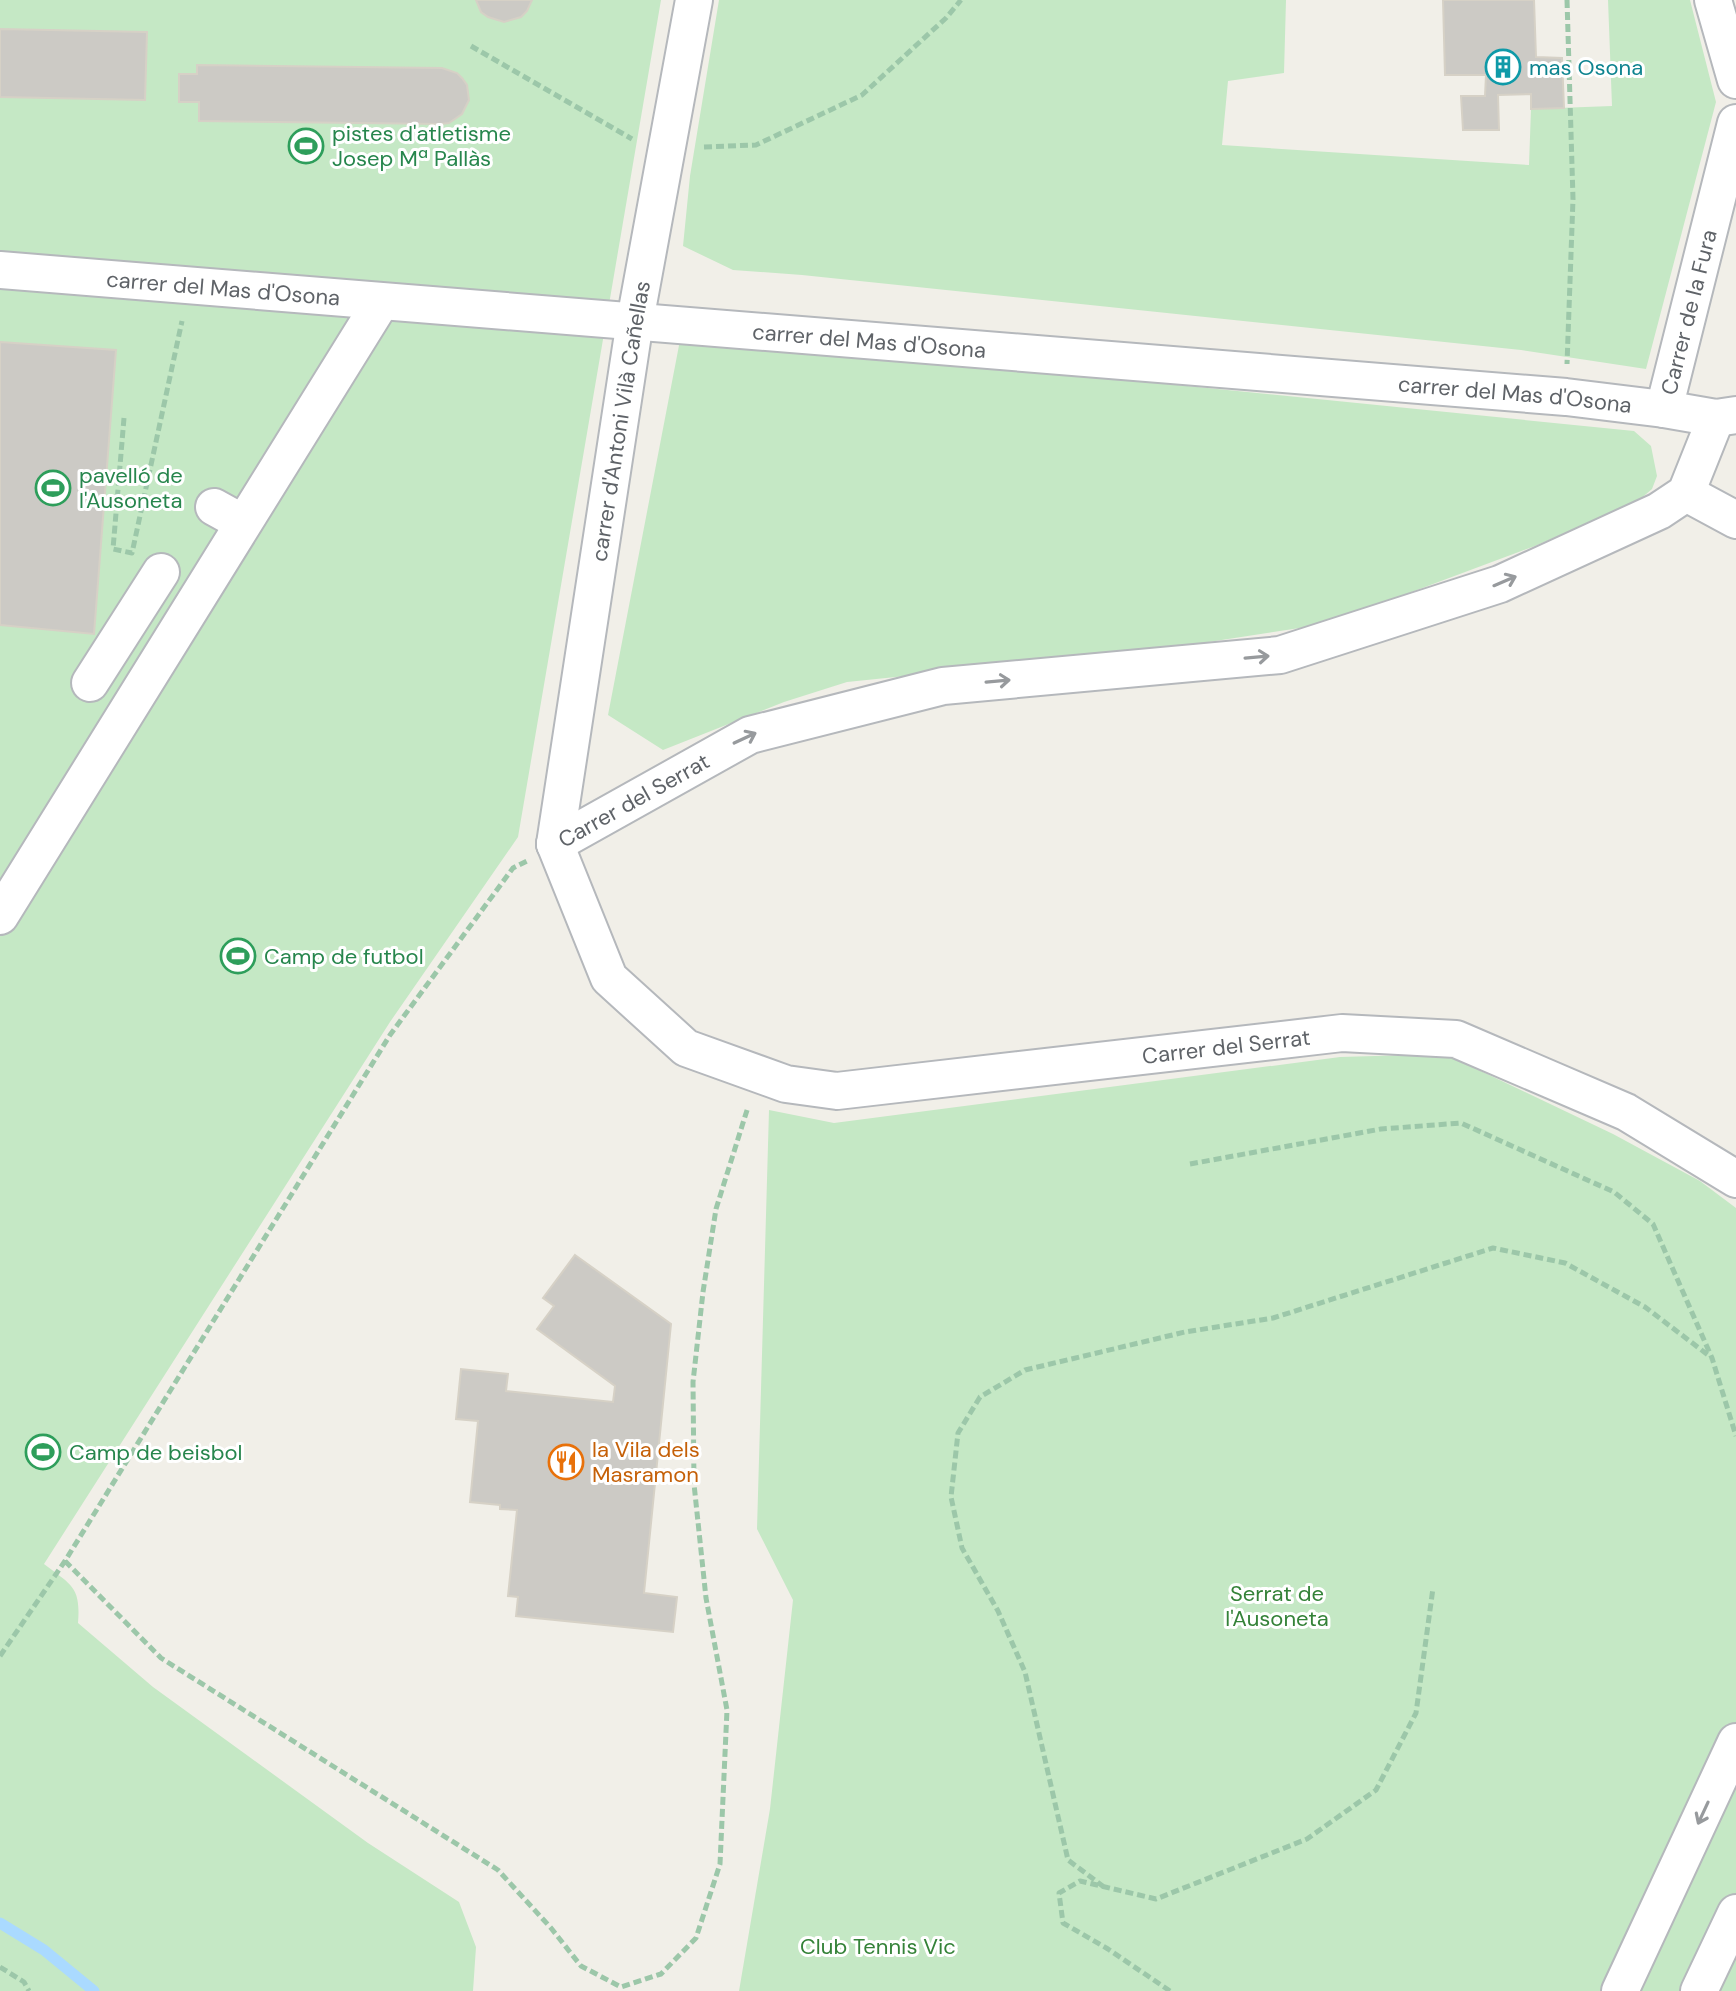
<svg xmlns="http://www.w3.org/2000/svg" width="1736" height="1991" viewBox="0 0 1736 1991" font-family="'DM Sans',sans-serif">
<rect width="100%" height="100%" fill="#f1efe8"/>
<path fill="#c5e8c5" d="M0 0H661L518 837 390 1022 44 1564C71 1585 81 1586 78 1623L153 1687 368 1843 459 1902 476 1947 473 1991H0Z
M719 0H1286L1284 73 1228 81 1222 145 1529 165 1531 109 1612 106 1608 0H1690L1716 102 1646 369 1521 350 802 275 733 270 683 246 690 176Z
M681 335 1634 431 1651 446 1657 476 1652 489 1638 501 1535 546 1326 624 1150 651 847 682 784 702 663 750 608 715Z
M1445 1054 1613 1134 1700 1181 1736 1208V1991H739L770 1809 793 1600 757 1529 769 1110 834 1123 1340 1057Z"/>
<g fill="none" stroke-linecap="round" stroke-linejoin="round">
<path stroke="#aadaff" stroke-width="11" d="M0 1923 44 1950 94 1991"/>
</g>
<path fill="#cccac5" stroke="#d6d1c6" stroke-width="2" d="M476 0H532L527 11 521 17 504 22 488 17 481 12Z
M1443 0H1534L1536 57 1562 58 1564 108 1531 109V94L1498 95 1499 130H1463L1461 96H1485L1486 75H1445Z
M0 29 147 32 145 100 0 97Z
M197 65 442 68 457 73 462 78 467 85 469 100 462 114 449 123 441 124 199 121V102H179V74H197Z
M0 342 116 350 94 634 0 625Z
M575 1255 671 1324 644 1593 677 1597 673 1632 516 1616 518 1597 508 1596 517 1510 500 1509V1505L470 1502 478 1421 456 1419 461 1369 508 1374 506 1391 613 1402 615 1386 537 1329 554 1306 543 1298Z"/>
<g fill="none" stroke-linecap="round" stroke-linejoin="round">
<g stroke="#b5b8bc" stroke-width="40">
<g id="minor">
<path d="M1713 0 1736 80"/>
<path id="s1" d="M0 270 1566 397 1664 409 1716 418 1736 415"/>
<path id="s2" d="M1664 409 1736 123"/>
<path d="M1686 493 1736 520"/>
<path d="M214 507 243 523"/>
<path d="M90 683 161 572"/>
<path id="s3" d="M555 844 609 978 686 1048 786 1084 837 1091 1342 1033 1456 1039 1626 1112 1736 1179"/>
<path id="s4" d="M555 844 750 735 943 686 1280 655 1500 584 1659 511 1686 493 1716 418"/>
<path id="s5" d="M555 844 635 321 694 0"/>
<path d="M0 916 381 302"/>
<path d="M1620 1991 1736 1742"/>
<path d="M1699 1991 1736 1913"/>
</g>
</g>
<path stroke="#9cc7a9" stroke-width="5" stroke-dasharray="8 4" stroke-linecap="butt" d="M1567 0 1573 199 1567 364
M471 46 632 139
M704 147 756 145 862 95 946 18 961 0
M124 418 113 549 132 553 182 321
M1190 1164 1381 1129 1461 1123 1614 1192 1653 1224 1712 1358 1736 1436
M65 1561 161 1658 498 1870 551 1928 581 1966 621 1987 661 1974 696 1938 720 1864 727 1710 706 1598 694 1484 693 1382 703 1292 716 1209 748 1107
M0 1656 65 1561 390 1035 513 868 527 861
M1104 1887 1068 1860 1025 1672 998 1611 962 1548 951 1497 958 1433 980 1397 1025 1370 1185 1332 1273 1318 1493 1248 1565 1263 1645 1307 1712 1358
M0 1967 24 1982 29 1991
M1170 1991 1108 1949 1063 1923 1059 1893 1080 1881 1156 1899 1307 1839 1376 1790 1416 1713 1433 1588"/>
<use href="#minor" stroke="#fff" stroke-width="36"/>
</g>
<defs><path id="oneway-shaft" d="M-6 0H5M1.5-3L5.5 0L1.5 3" fill="none" stroke-width="1.6" stroke-linecap="round" stroke-linejoin="round" transform="scale(2)"/></defs>
<g stroke="#979a9d">
<use href="#oneway-shaft" transform="translate(1505 581) rotate(-23)"/>
<use href="#oneway-shaft" transform="translate(1257 657) rotate(-5)"/>
<use href="#oneway-shaft" transform="translate(998 681) rotate(-5)"/>
<use href="#oneway-shaft" transform="translate(745 738) rotate(-25)"/>
<use href="#oneway-shaft" transform="translate(1703 1813) rotate(115)"/>
</g>
<defs>
<g id="building-ring" transform="scale(1.8)"><circle r="9.5" fill="#fff" stroke="#0f9aa8" stroke-width="1.5"/><path d="M-4-6H4V6H1V3H-1V6H-4ZM-2.5-4.3h1.7v1.8h-1.7ZM.8-4.3h1.7v1.8H.8ZM-2.5-1h1.7V.8h-1.7ZM.8-1h1.7V.8H.8Z" fill="#0f9aa8"/></g>
<g id="stadium-ring" transform="scale(1.8)"><circle r="9.5" fill="#fff" stroke="#2e9e5b" stroke-width="1.5"/><path d="M0-5a6.5 5 0 1 0 0 10a6.5 5 0 1 0 0-10ZM-3.5-1.8h7v3.6h-7Z" fill="#2e9e5b"/></g>
<g id="restaurant-ring" transform="scale(1.8)"><circle r="9.5" fill="#fff" stroke="#e8710a" stroke-width="1.5"/><path d="M-5-6h1v4h1v-4h1v4h1v-4h1v5L-1.5 .5V6h-2V.5L-5-1ZM5-6V6H3V1.5H1.5Q1.5-4 5-6Z" fill="#e8710a"/></g>
</defs>
<g fill-rule="evenodd">
<use href="#building-ring" x="1503" y="67"/>
<use href="#stadium-ring" x="306" y="146"/>
<use href="#stadium-ring" x="53" y="488"/>
<use href="#stadium-ring" x="238" y="956"/>
<use href="#stadium-ring" x="43" y="1452"/>
<use href="#restaurant-ring" x="566" y="1462"/>
</g>
<g text-anchor="middle" stroke-width="6" stroke-linejoin="round" paint-order="stroke">
<g font-size="22" fill="#0d838f" stroke="#fff" text-anchor="start">
<text x="1529" y="75">mas Osona</text>
</g>
<g font-size="22" fill="#27864d" stroke="#fff" text-anchor="start">
<text x="332" y="141">pistes d'atletisme<tspan x="332" dy="25">Josep Mª Pallàs</tspan></text>
<text x="79" y="483">pavelló de<tspan x="79" dy="25">l'Ausoneta</tspan></text>
<text x="264" y="964">Camp de futbol</text>
<text x="69" y="1460">Camp de beisbol</text>
</g>
<g font-size="22" fill="#5f6368" stroke="#fff">
<text dy="8" stroke="none"><textPath href="#s1" startOffset="224">carrer del Mas d'Osona</textPath></text>
<text dy="8" stroke="none"><textPath href="#s2" startOffset="100">Carrer de la Fura</textPath></text>
<text dy="8" stroke="none"><textPath href="#s1" startOffset="872">carrer del Mas d'Osona</textPath></text>
<text dy="8" stroke="none"><textPath href="#s1" startOffset="1520">carrer del Mas d'Osona</textPath></text>
<text dy="8" stroke="none"><textPath href="#s5" startOffset="428">carrer d'Antoni Vilà Cañellas</textPath></text>
<text dy="8" stroke="none"><textPath href="#s4" startOffset="90">Carrer del Serrat</textPath></text>
<text dy="8" stroke="none"><textPath href="#s3" startOffset="798">Carrer del Serrat</textPath></text>
</g>
<g font-size="22" fill="#c56008" stroke="#fff" text-anchor="start">
<text x="592" y="1457">la Vila dels<tspan x="592" dy="25">Masramon</tspan></text>
</g>
<g font-size="22" fill="#348238" stroke="#fff">
<text x="1277" y="1601">Serrat de<tspan x="1277" dy="25">l'Ausoneta</tspan></text>
<text x="878" y="1954">Club Tennis Vic</text>
</g>
</g>
</svg>
